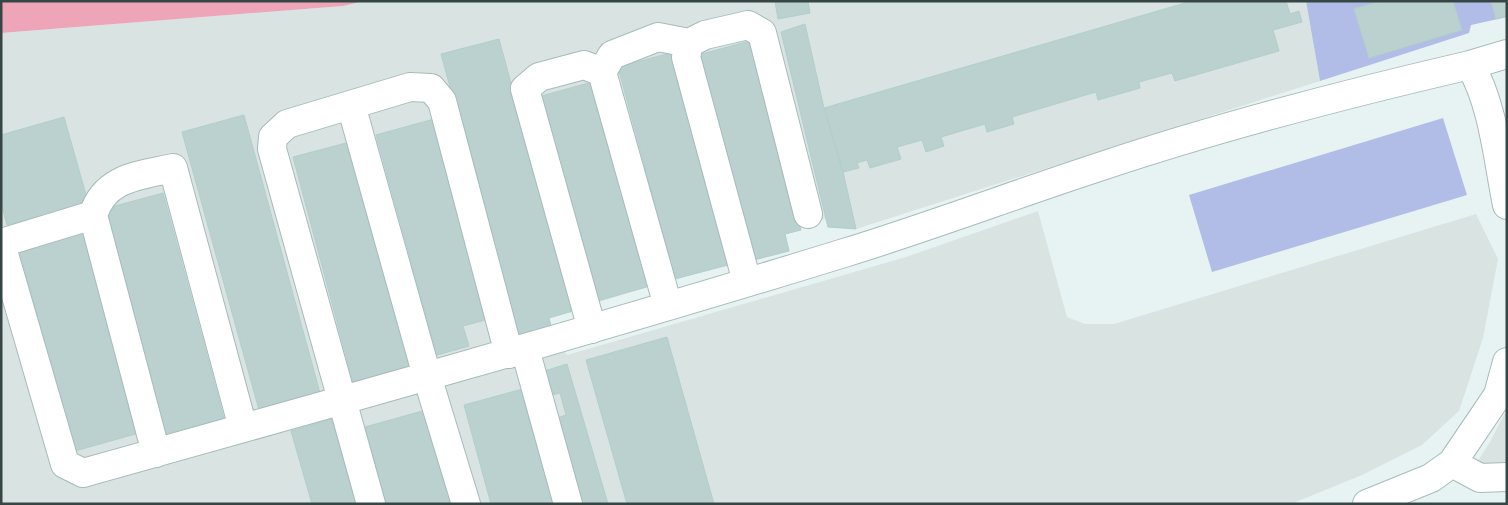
<svg xmlns="http://www.w3.org/2000/svg" width="1508" height="505" viewBox="0 0 1508 505" font-family="'Roboto Condensed',sans-serif">
<rect width="100%" height="100%" fill="#e7f3f3"/>
<path fill="#d9e3e1" d="M364 1H1306L1320 81 856 229 828 227 825 219 800 225 801 230 785 234 789 251 675 279 671 264 646 271 650 286 549 318 552 330 567 355 906 257 1038 211 1067 317 1085 324H1114L1476 214 1498 259 1483 338 1459 411 1422 445 1362 475 1291 504H1V33L343 6Z
M1507 409V466L1494 467 1477 462 1490 442Z"/>
<path fill="#b1bde6" d="M1306 1H1507V17L1471 25 1469 33 1320 81Z
M1443 118 1467 195 1212 272 1189 195Z"/>
<path fill="#eea5b8" d="M1 1H364L343 6 1 33Z"/>
<path fill="#bad1d0" stroke="#b0cfcd" d="M775 1H808L810 13 778 19Z
M1192 1H1286L1290 14 1299 11 1302 22 1273 30 1279 51 1175 81 1172 73 1139 82 1140 88 1098 100 1096 92 1012 117 1014 124 987 132 985 124 941 137 944 146 926 152 922 140 897 147 901 159 870 168 867 160 857 163 859 168 843 172 824 108Z
M1379 1H1453L1462 30 1369 58 1354 9Z
M1491 1H1507V16L1496 19Z
M805 24 824 108 843 172 856 229 828 227 781 32Z
M499 39 573 311 549 318 552 330 519 339 441 54Z
M750 41 801 230 785 234 789 251 754 260 698 55Z
M674 52 731 264 675 279 618 67Z
M592 82 650 286 597 301 538 97Z
M244 115 320 393 259 410 182 132Z
M64 117 88 202 7 225 1 203V135Z
M434 119 489 319 463 326 469 346 437 355 376 135Z
M350 142 410 366 353 382 293 157Z
M163 193 224 418 165 434 104 209Z
M83 232 139 433 75 451 19 250Z
M667 337 714 504H627L586 360Z
M567 364 608 504H576L551 420 566 415 560 393 545 397 538 373Z
M526 388 558 504H491L464 405Z
M426 410 452 504H386L365 427Z
M332 419 356 504H312L291 431Z"/>
<g fill="none" stroke-linecap="round" stroke-linejoin="round">
<g stroke="#a7bbbb" stroke-width="30">
<path id="minor" d="M1507 54 1470 65C1493 103 1498 161 1507 205
M602 72 612 55 658 37 689 43
M351 105 427 376 466 504
M1 243 93 215
M1 244 65 464 83 473C337 402 591 331 844 253 929 227 1013 195 1099 167 1221 126 1345 94 1470 65
M747 282 686 57 689 43 705 35 748 25 762 33 808 214
M592 329 525 89 539 77 584 65 602 72 668 306
M525 349 568 504
M156 453 93 215C105 177 138 176 173 168L243 428
M1452 463 1480 478 1507 477
M371 504 272 149 273 137 287 124 410 87 431 88 442 101 509 354
M1367 504 1431 478 1452 463 1498 395 1507 362"/>
</g>
<use href="#minor" stroke="#fff" stroke-width="28"/>
</g>
<rect width="1508" height="505" fill="none" stroke="#364645" stroke-width="5"/>
</svg>
